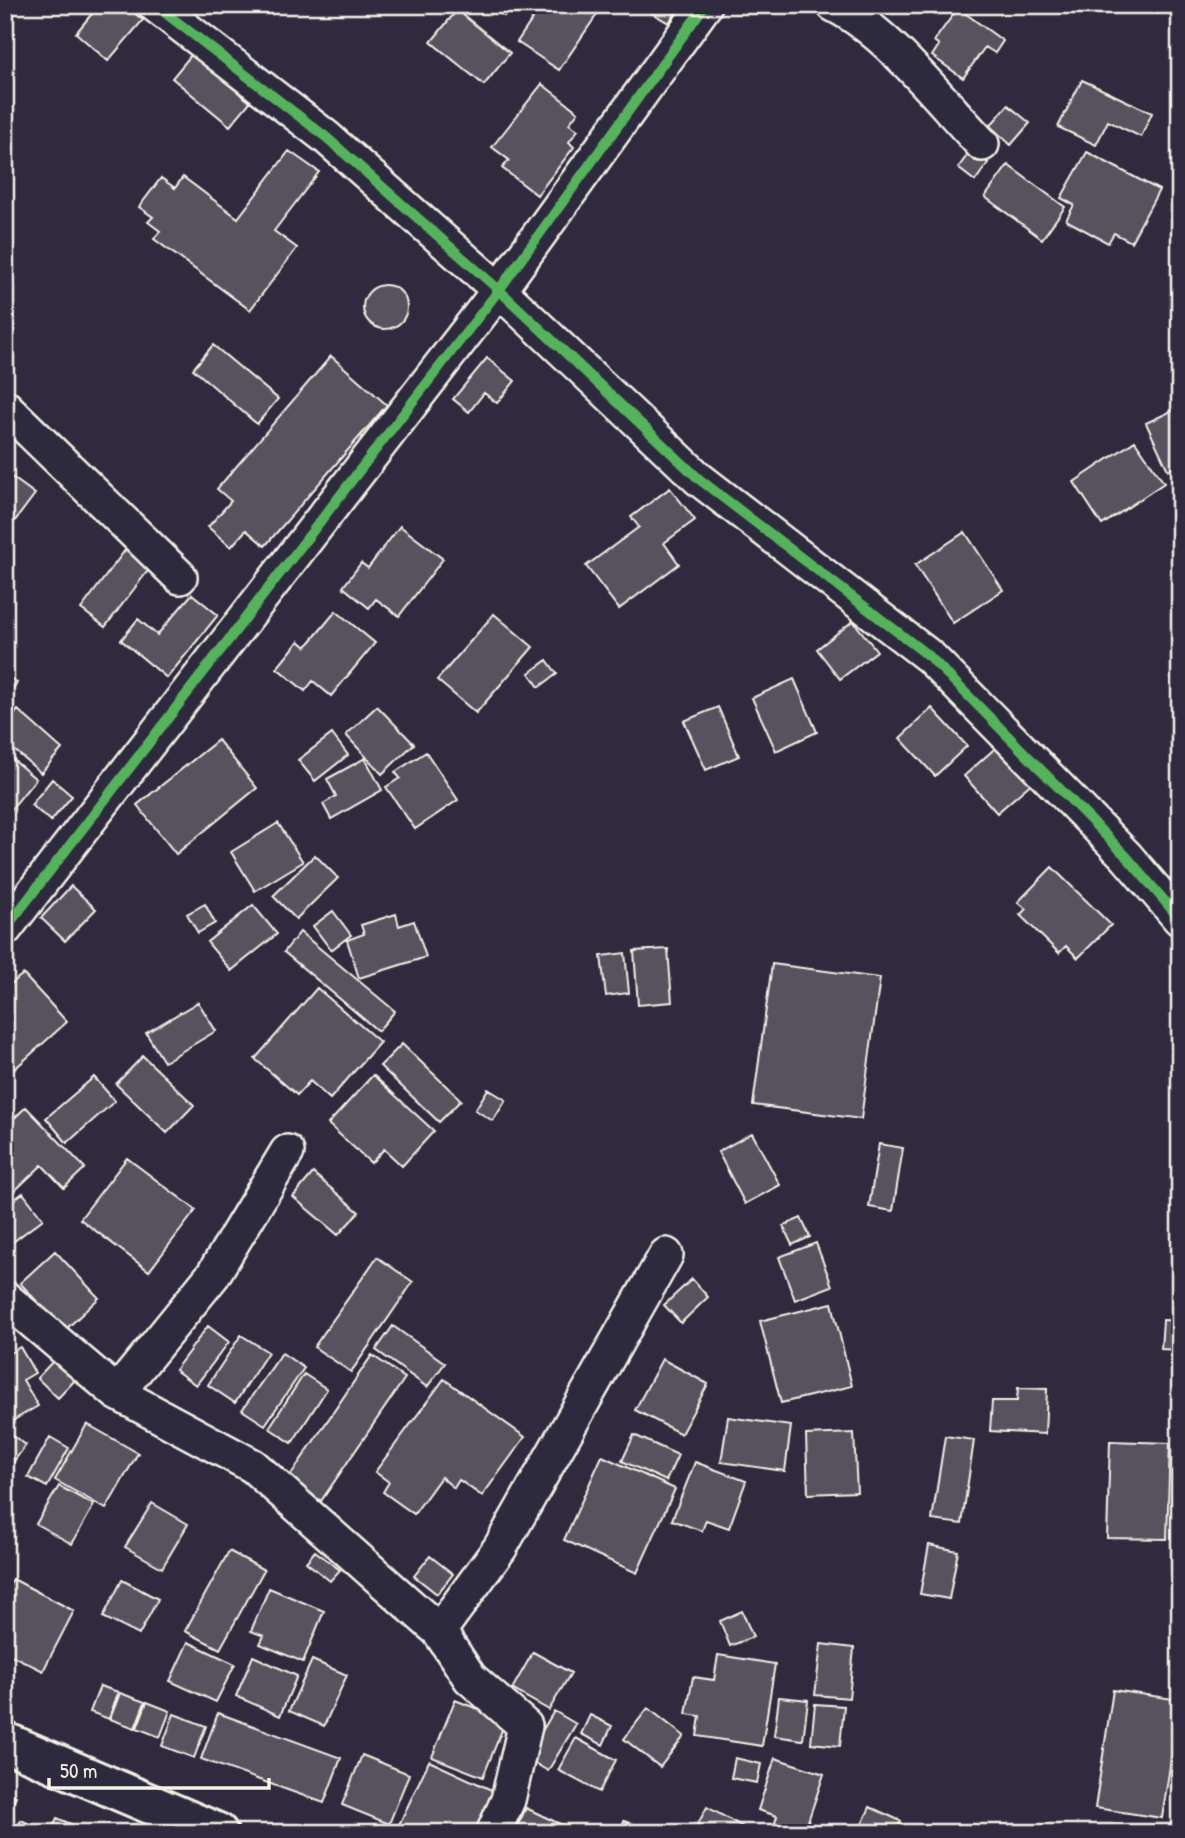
<svg xmlns="http://www.w3.org/2000/svg" width="1185" height="1838" viewBox="0 0 1185 1838" font-family="'Patrick Hand',sans-serif">
<rect width="100%" height="100%" fill="#2f2a3d"/>
<filter id="ink" filterUnits="userSpaceOnUse"><feTurbulence type="fractalNoise" baseFrequency=".0143" numOctaves="2"/><feDisplacementMap in="SourceGraphic" scale="14" xChannelSelector="R" yChannelSelector="G"/><feConvolveMatrix kernelMatrix="1 2 1 2 8 2 1 2 1" color-interpolation-filters="sRGB"/></filter>
<g filter="url(#ink)">
<path fill="#56525f" stroke="#f4f1e8" stroke-width="2" d="M99 5H124L143 20 108 61 76 33Z
M490 5H513L504 16Z
M542 5H593L600 10 559 70 517 42Z
M638 5H679L669 23Z
M958 8 1003 41 995 53 985 47 963 78 932 56 939 45 934 41Z
M457 10 510 53 484 85 431 42Z
M192 54 250 102 230 126 172 78Z
M1082 80 1152 113 1141 137 1108 121 1096 145 1058 127Z
M542 84 578 112 569 124 578 130 569 142 574 147 537 195 502 168 509 160 492 147Z
M1008 105 1030 123 1011 145 990 126Z
M971 150 988 163 975 181 958 168Z
M289 151 319 172 274 231 297 248 250 310 154 239 160 231 148 222 153 217 139 207 161 178 175 188 183 177 238 218Z
M1087 152 1159 190 1131 242 1114 233 1108 243 1066 220 1074 205 1061 198Z
M1008 165 1065 207 1042 239 985 197Z
M363 307a22 22 0 1 1 44 0a22 22 0 1 1-44 0Z
M213 345 278 399 257 424 193 369Z
M331 356 387 405 265 546 246 530 231 547 208 527 231 501 217 489Z
M487 358 515 381 497 403 484 393 469 412 453 399Z
M1180 407V465L1168 470 1146 423Z
M1135 441 1164 483 1102 525 1074 482Z
M5 472 35 494 14 522 5 515Z
M670 488 695 520 664 543 679 564 619 609 586 566 639 527 631 517Z
M400 526 443 559 399 616 376 599 369 608 343 587 361 563 368 568Z
M965 532 1003 590 953 623 915 565Z
M129 545 153 564 105 627 81 609Z
M192 594 218 615 167 678 121 640 138 619 157 635Z
M336 611 375 643 331 696 313 681 305 691 277 668 299 641 306 647Z
M494 614 533 647 476 713 437 680Z
M853 621 877 651 840 679 817 649Z
M547 660 557 674 539 687 529 673Z
M5 674 17 683 5 698Z
M794 679 817 732 776 751 752 698Z
M377 706 414 744 382 774 346 735Z
M718 707 739 756 706 770 684 721Z
M932 708 967 746 935 776 900 738Z
M18 710 62 749 41 773 5 742V725Z
M332 734 348 755 315 781 298 760Z
M218 740 257 788 176 854 137 805Z
M1001 743 1034 781 997 813 964 776Z
M426 752 458 800 415 829 386 787 400 778 395 772Z
M5 753 36 779 8 813 5 811Z
M365 758 382 790 331 819 323 804 336 796 327 779Z
M52 779 72 796 51 821 31 805Z
M278 823 303 862 255 891 231 852Z
M315 855 338 878 296 919 273 896Z
M1052 867 1111 925 1078 958 1066 946 1059 953 1020 915 1026 909 1018 902Z
M71 886 96 909 65 941 41 918Z
M205 904 215 923 198 933 187 914Z
M253 905 277 934 231 971 207 942Z
M333 911 351 935 331 950 313 926Z
M396 914 399 926 414 921 426 957 359 978 347 940 364 934 361 925Z
M300 932 395 1011 378 1031 284 952Z
M668 949 672 1002 638 1005 634 951Z
M625 953 629 993 606 996 601 956Z
M772 964 880 978 861 1119 753 1105Z
M23 974 67 1022 11 1072 5 1065V989Z
M317 988 380 1042 330 1099 310 1081 297 1095 255 1059Z
M198 1002 216 1031 164 1062 146 1033Z
M402 1044 461 1100 439 1122 380 1066Z
M143 1056 194 1105 167 1133 116 1084Z
M373 1075 434 1131 402 1166 384 1149 371 1163 328 1124Z
M94 1077 115 1101 67 1143 46 1118Z
M488 1089 506 1100 493 1121 475 1110Z
M26 1107 85 1168 64 1188 42 1165 5 1200V1127Z
M752 1133 780 1185 745 1204 718 1152Z
M879 1144 903 1148 893 1211 869 1207Z
M127 1158 196 1210 149 1271 80 1219Z
M313 1173 359 1212 338 1235 293 1197Z
M23 1193 43 1219 5 1248V1206Z
M801 1218 810 1237 792 1245 783 1226Z
M816 1243 832 1286 795 1300 779 1257Z
M55 1251 99 1298 64 1331 20 1283Z
M377 1257 413 1282 351 1372 314 1347Z
M692 1279 708 1297 681 1323 664 1305Z
M832 1303 852 1386 781 1403 760 1321Z
M1163 1320 1180 1321V1350L1161 1349Z
M208 1326 229 1342 196 1385 175 1370Z
M393 1326 445 1363 427 1387 376 1350Z
M241 1335 268 1352 235 1403 208 1385Z
M20 1347 35 1373 23 1380 38 1406 5 1425V1348L8 1354Z
M282 1353 304 1368 265 1425 242 1410Z
M372 1355 405 1378 321 1501 288 1479Z
M56 1358 77 1378 58 1398 37 1378Z
M662 1359 708 1384 681 1434 635 1410Z
M304 1374 327 1389 292 1443 269 1428Z
M444 1379 525 1437 482 1496 459 1480 454 1488 441 1477 414 1514 383 1492 389 1482 375 1472Z
M1018 1388 1047 1389 1045 1434 990 1431 992 1401H1017Z
M728 1417 791 1426 785 1471 721 1462Z
M87 1424 138 1453 106 1509 55 1480Z
M5 1430 26 1445 5 1473Z
M854 1433 857 1492 808 1494 806 1435Z
M634 1435 678 1455 666 1481 622 1461Z
M945 1436 974 1440 962 1524 932 1520Z
M50 1437 69 1448 47 1487 28 1477Z
M1110 1441 1170 1443 1167 1539 1107 1538Z
M602 1456 675 1489 637 1573 564 1540Z
M695 1462 746 1481 729 1528 706 1520 702 1531 672 1520Z
M59 1486 94 1505 72 1544 36 1524Z
M152 1503 188 1524 162 1568 125 1547Z
M929 1545 958 1551 949 1599 920 1594Z
M229 1551 264 1570 220 1649 185 1631Z
M315 1551 340 1570 330 1581 306 1562Z
M430 1556 453 1574 437 1594 414 1576Z
M13 1579 74 1611 43 1671 5 1652V1593Z
M122 1580 158 1599 139 1635 103 1617Z
M269 1588 324 1611 303 1662 260 1644 264 1636 251 1631Z
M742 1611 753 1637 730 1646 720 1621Z
M188 1642 235 1664 216 1702 170 1681Z
M821 1644 854 1648 849 1698 815 1695Z
M533 1652 571 1673 549 1710 512 1689Z
M718 1655 775 1664 762 1746 697 1736 700 1716 686 1714 693 1677 714 1680Z
M253 1656 297 1676 280 1716 236 1696Z
M312 1660 347 1675 324 1726 289 1711Z
M100 1686 118 1692 109 1719 90 1712Z
M1113 1690 1180 1700 1162 1818 1095 1808Z
M120 1693 145 1702 135 1728 110 1719Z
M779 1697 808 1700 803 1740 774 1736Z
M455 1700 506 1720 483 1777 432 1757Z
M147 1702 170 1711 160 1737 137 1728Z
M815 1704 844 1706 840 1746 811 1743Z
M648 1708 684 1736 660 1767 624 1739Z
M554 1711 576 1724 548 1771 526 1758Z
M218 1713 341 1758 324 1803 201 1759Z
M174 1714 206 1726 194 1758 162 1746Z
M590 1715 612 1726 603 1745 581 1734Z
M576 1738 616 1760 599 1792 558 1770Z
M362 1755 409 1774 389 1824 342 1805Z
M735 1758 761 1764 757 1783 731 1778Z
M775 1758 824 1774 804 1833H772L777 1816 758 1810Z
M429 1761 496 1792 476 1833 396 1831Z
M5 1791 16 1796 5 1820Z
M707 1807 743 1827 740 1833H693Z
M870 1807 901 1821 896 1833H858Z
M526 1808 579 1833H514Z
M57 1818 91 1833H50Z
M21 1820 38 1828 36 1833H16Z
M624 1821 640 1827 637 1833H619Z"/>
<g fill="none" stroke-linecap="round" stroke-linejoin="round">
<g stroke="#f4f1e8" stroke-width="38">
<path id="minor" d="M155 5 326 137 499 290 699 479 930 657 1126 856 1180 919
M834 5C887 31 941 101 982 144
M5 407 180 577
M5 929 499 290 705 5
M5 1298 117 1393 253 1466 439 1631 470 1678 525 1726 508 1800 493 1833
M117 1393 213 1275 287 1152
M439 1631 500 1548 666 1255"/>
</g>
<g stroke="#f4f1e8" stroke-width="44">
<path id="major" d="M5 1742 218 1833"/>
</g>
<use href="#minor" stroke="#2f2a3d" stroke-width="33"/>
<use href="#major" stroke="#2f2a3d" stroke-width="38"/>
<g stroke="#2f2a3d" stroke-width="15">
<path id="cycleway" d="M155 5 326 137 499 290 699 479 930 657 1126 856 1180 919
M5 929 499 290 705 5"/>
</g>
<use href="#cycleway" stroke="#56b35d" stroke-width="10"/>
</g>
</g>
<rect width="1185" height="1838" fill="none" stroke="#2f2a3d" stroke-width="28"/>
<rect x="14" y="14" width="1157" height="1810" fill="none" stroke="#f4f1e8" stroke-width="2.5" filter="url(#ink)"/>
<path d="M49 1778v10h220v-10" fill="none" stroke="#f4f1e8" stroke-width="3.5"/>
<text x="60" y="1778" font-size="21" fill="#f4f1e8" stroke="#2f2a3d" stroke-width="5" paint-order="stroke">50 m</text>
</svg>
